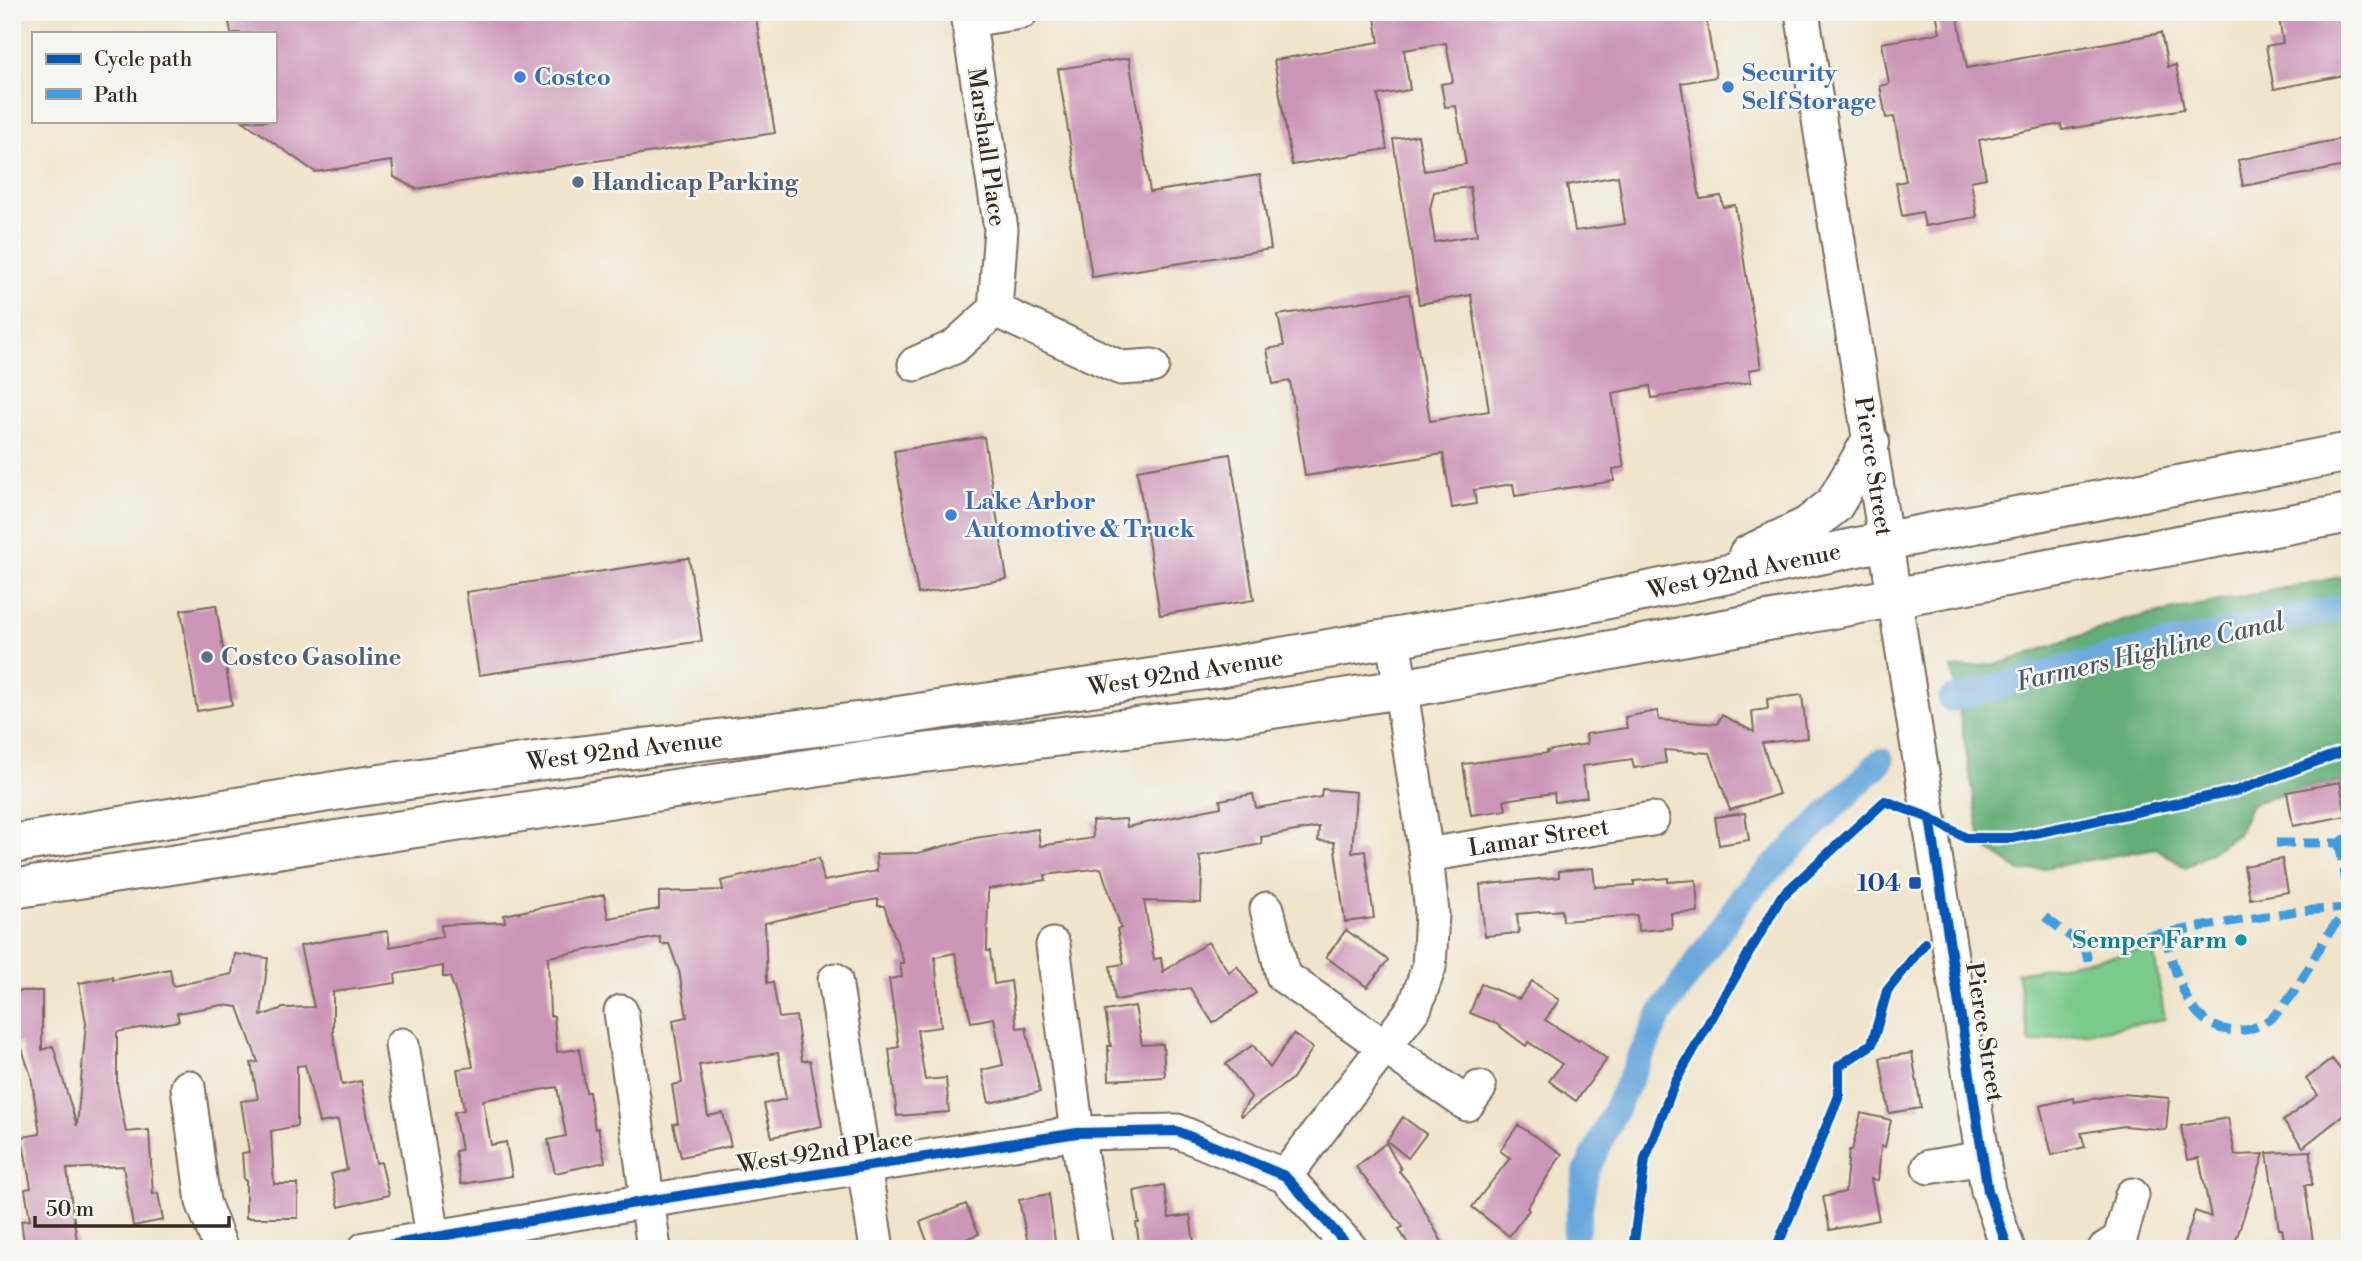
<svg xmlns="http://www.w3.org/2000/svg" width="2362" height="1261" viewBox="0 0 2362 1261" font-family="'Libre Bodoni',serif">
<rect width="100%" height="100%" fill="#f6f6f2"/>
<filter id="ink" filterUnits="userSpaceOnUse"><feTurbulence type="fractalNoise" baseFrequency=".0143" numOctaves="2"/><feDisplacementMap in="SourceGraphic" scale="14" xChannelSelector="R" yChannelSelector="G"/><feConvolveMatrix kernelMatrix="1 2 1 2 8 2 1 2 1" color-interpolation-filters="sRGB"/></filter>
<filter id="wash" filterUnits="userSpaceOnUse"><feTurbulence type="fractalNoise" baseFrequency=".00686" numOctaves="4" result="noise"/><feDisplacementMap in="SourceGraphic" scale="28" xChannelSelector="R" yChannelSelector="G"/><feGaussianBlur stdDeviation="1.57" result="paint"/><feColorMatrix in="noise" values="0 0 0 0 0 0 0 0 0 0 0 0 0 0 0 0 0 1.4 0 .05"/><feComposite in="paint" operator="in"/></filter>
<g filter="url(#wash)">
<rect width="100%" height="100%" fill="#f0e4cb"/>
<path fill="#7aca8b" stroke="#5a7a54" stroke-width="2" d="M2153 949 2165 1019 2030 1043 2017 973Z"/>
<path fill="#63ae77" stroke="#4f6c4a" stroke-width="2" d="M2350 575V808L2345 811 2340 782 2287 792 2251 804 2238 834 2186 868 2156 848 2022 872 1982 846 1952 668 1999 664 2129 619Z"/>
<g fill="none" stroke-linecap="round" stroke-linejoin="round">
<path stroke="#6ba9dd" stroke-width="26" d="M1951 699 2105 658 2350 606
M1573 1249 1586 1172 1660 1015 1745 894 1881 761"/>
</g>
<g id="blocks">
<path fill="#cc96b8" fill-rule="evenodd" d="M227 12H755L775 133 416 189 394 177 392 161 315 172 243 121H275V33H231Z
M1374 12H1705L1716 77 1681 83 1700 199 1721 196 1723 207 1735 205 1761 368 1749 370 1751 382 1652 398 1650 386 1612 393 1624 467 1613 469 1614 481 1515 496 1513 484 1474 490 1476 504 1452 508 1443 454 1305 476 1290 381 1273 384 1267 349 1284 346 1278 315 1409 294 1430 421 1489 411 1471 295 1419 304 1393 139 1418 135 1424 171 1466 164 1456 106 1445 107 1441 84 1453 82 1446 43 1404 50 1410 90 1378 95 1387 149 1292 165 1274 60 1379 42ZM1618 176 1625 224 1575 231 1567 185ZM1470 187 1477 235 1435 242 1430 209 1434 192Z
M1936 12H1957L1967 68 2161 33 2168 67 2176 65 2184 109 2062 130 2061 124 1979 140 1986 178 1971 181 1977 217 1925 226 1922 212 1902 216 1896 183 1906 181 1894 117 1886 118 1880 86 1889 84 1882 43 1940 33Z
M2278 12H2350V74L2274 89 2266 46 2283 43Z
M1129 58 1150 192 1260 175 1271 249 1092 277 1058 69Z
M2350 137V165L2243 186 2238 160Z
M984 437 1007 579 918 594 894 451Z
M1230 454 1254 600 1160 615 1137 470Z
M689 558 702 641 479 675 466 592Z
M216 605 232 705 197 711 181 610Z
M1802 695 1807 738 1762 743 1779 794 1730 810 1710 753 1664 750 1666 763 1634 768 1632 759 1582 766 1587 797 1555 802 1554 793 1504 800 1506 810 1471 815 1463 764 1548 753 1547 751 1587 744 1586 734 1627 728 1625 717 1657 711 1659 720 1717 724 1722 715 1754 732 1752 711 1768 709 1767 699Z
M2340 782 2346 816 2293 826 2287 792Z
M1322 789 1356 792 1352 853 1365 851 1374 918 1345 922 1334 842 1318 841 1319 827 1261 837 1262 844 1199 856 1202 869 1201 903 1144 901 1154 959 1161 958 1163 972 1208 942 1229 972 1237 966 1256 993 1213 1023 1190 988 1115 1000 1110 966 1124 964 1117 929 1121 928 1101 868 1045 875 1046 880 988 889 987 951H990L994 984 1011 981 1017 1028 1026 1027 1040 1092 989 1103 982 1070 1003 1065 994 1018 971 1022 955 953 935 957 941 1027 917 1030 925 1080 946 1078 949 1112 897 1116 889 1049 899 1047 889 979 902 977 900 963H904L884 906H878V899L830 908 765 923 767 983 773 982 779 1018 796 1016 802 1061 810 1060 822 1126 772 1137 764 1104 786 1099 778 1053 699 1065 708 1116 723 1113 731 1146 681 1157 673 1124 678 1123 672 1085 682 1083 673 1020 687 1017 679 971 669 944H661L660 937 548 957 550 1016H554L557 1052 579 1049 586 1092H589L595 1129 598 1128 605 1162 555 1173 548 1140 566 1136 557 1087 483 1100 491 1145 506 1142 512 1176 461 1184 455 1151 461 1150 454 1112 464 1110 457 1069 473 1067 464 1017 450 977H443V966L395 974 396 983 333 992V1033L342 1085 361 1081 376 1163 381 1162 389 1195 339 1207 331 1174 347 1170 338 1120 319 1123 305 1065 297 1066V1126L271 1131 274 1184H298V1218H246V1180H244L242 1153 249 1152 241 1101 258 1099 251 1063 258 1062 238 1007 222 1005 177 1013 179 1021 117 1032V1084L126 1132 149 1130 153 1194 158 1193 163 1220 133 1226 123 1166 67 1169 78 1249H25L21 1221 30 1220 25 1189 31 1188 22 1137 40 1134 31 1076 20 1043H12V991H42V1050L53 1046 77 1126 86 1023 79 983 112 977 113 980 170 969 173 986 232 974 235 954 268 958 261 1016 283 1008 314 1007 300 946 333 939 388 931 390 947 442 937 441 925 505 922 504 915 604 895 608 918 659 909V892L723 890 721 881 819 858 824 881 877 871 876 854 918 853 975 838 1038 829 1040 846 1093 838 1092 821 1126 819 1127 827 1221 807 1220 800 1253 794 1256 808 1321 797Z
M1745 813 1749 840 1719 845 1715 817Z
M2282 859 2288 892 2250 899 2244 866Z
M1593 868 1595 887 1634 885V881L1668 878V882L1696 880 1698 912 1671 913 1672 928 1638 931 1637 915 1563 921 1562 910 1517 914 1519 933 1485 936 1480 885 1559 877V871Z
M1346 930 1388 960 1367 987 1326 957Z
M1532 981 1559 1000 1545 1020 1579 1041 1580 1039 1607 1059 1576 1101 1549 1081 1562 1064 1528 1042 1526 1046 1495 1023 1470 1013 1481 984 1519 999Z
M1135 1006 1142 1045 1163 1044 1165 1077 1109 1080 1108 1046H1111L1105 1011Z
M1293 1034 1313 1048 1293 1078 1242 1116 1240 1114 1251 1097 1226 1064 1253 1045 1270 1068Z
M1912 1053 1921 1108 1889 1113 1880 1058Z
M2332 1059 2350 1081V1110L2303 1147 2283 1121 2318 1095 2306 1079Z
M2122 1094 2169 1098 2166 1130 2124 1126 2081 1133 2085 1147 2052 1155 2040 1106 2073 1098 2074 1102Z
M1861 1113 1891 1120 1885 1147 1881 1146 1878 1180 1871 1179 1879 1220 1830 1230 1823 1197 1845 1192 1849 1150H1852Z
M1403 1117 1426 1134 1408 1158 1387 1141Z
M2228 1118 2235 1155 2264 1154 2233 1249H2198L2184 1244 2195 1211 2211 1217 2199 1158 2187 1160 2181 1126Z
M1518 1125 1562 1154 1527 1208 1529 1210 1509 1236 1472 1207 1510 1158 1500 1151Z
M1386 1143 1401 1169 1399 1171 1409 1183 1446 1249H1411L1399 1229 1403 1227 1356 1167Z
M2311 1151 2312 1185H2305L2314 1249H2286L2282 1229H2279L2267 1153Z
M1164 1185 1169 1218 1190 1215 1195 1249H1140L1136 1223H1139L1134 1191Z
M1049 1194 1056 1249H1029L1019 1200Z
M966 1204 979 1234 942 1249H930L920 1222Z"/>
</g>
</g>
<g filter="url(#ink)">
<use href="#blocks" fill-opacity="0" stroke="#7a6b5b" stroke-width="2"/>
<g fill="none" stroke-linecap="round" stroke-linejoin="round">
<g stroke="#7a6b5b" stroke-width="37">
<g id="minor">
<path id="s1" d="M1802 12 1988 1191 2008 1249"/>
<path d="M968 20 1021 12"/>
<path d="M995 310 1121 368 1152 366"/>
<path d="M915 364 954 347 995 310 1001 229 967 12"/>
<path id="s2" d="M1426 855 1652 819"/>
<path d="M1267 909 1283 976 1467 1104 1479 1088"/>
<path d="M1053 945 1077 1133 1097 1249"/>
<path d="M835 980 877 1249"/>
<path d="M621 1012 654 1249"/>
<path d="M402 1045 435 1249"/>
<path d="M188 1087 203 1202 221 1249"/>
<path d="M1929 1167 1983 1158"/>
<path d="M1285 1176 1415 1007 1429 967 1432 913 1426 855 1393 638"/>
<path d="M365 1249 647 1201 1077 1133 1177 1131 1285 1176 1351 1249"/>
<path d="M2105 1249 2120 1239 2132 1195"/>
</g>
</g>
<g stroke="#7a6b5b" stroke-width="42">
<g id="major">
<path d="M1748 555 1808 526 1834 505 1870 443"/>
<path id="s3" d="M12 844 353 788 536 761 865 721 1217 668 1566 608 1886 541 2350 452"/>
<path d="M12 889 866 760 1233 715 1401 689 2350 513"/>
</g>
</g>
<use href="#minor" stroke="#fff" stroke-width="33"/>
<use href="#major" stroke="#fff" stroke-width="38"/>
<path stroke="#3f9ce0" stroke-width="9" stroke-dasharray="18 9" stroke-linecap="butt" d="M2276 843H2339L2350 836
M2339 843 2350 904
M2045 917 2085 948 2088 961
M2164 933C2175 968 2185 1024 2228 1030 2283 1038 2304 969 2329 933 2335 924 2343 916 2350 908
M2145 936 2297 911 2350 908"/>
<g stroke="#f6f6f2" stroke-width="15">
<path id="cycleway" d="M1930 818 1988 1191 2008 1249
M365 1249 647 1201 1077 1133 1177 1131 1285 1176 1351 1249
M1633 1249 1645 1159 1675 1082 1781 897 1885 801 1930 818 1966 838H2012L2236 791 2350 749
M1776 1249 1839 1096V1066L1872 1044 1887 991 1925 943"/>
</g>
<use href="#cycleway" stroke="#0057b8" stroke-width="10"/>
</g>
</g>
<g fill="#3f7fe0" stroke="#f6f6f2" stroke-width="2.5">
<circle cx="520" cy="77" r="7"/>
<circle cx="1728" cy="87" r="7"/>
<circle cx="951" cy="515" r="7"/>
</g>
<g fill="#5c6f8a" stroke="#f6f6f2" stroke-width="2.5">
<circle cx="578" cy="182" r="7"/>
<circle cx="207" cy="657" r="7"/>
</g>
<rect fill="#1a4fb4" stroke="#f6f6f2" stroke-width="2.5" x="1908" y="876" width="14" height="14" rx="3.5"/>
<circle fill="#0f9aa8" stroke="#f6f6f2" stroke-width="2.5" cx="2241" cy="940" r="7"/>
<g text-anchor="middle" stroke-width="5" stroke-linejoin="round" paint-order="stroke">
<g font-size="24" font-weight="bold" fill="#366cbe" stroke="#f6f6f2" text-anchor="start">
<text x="1742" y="81">Security<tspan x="1742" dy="28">Self Storage</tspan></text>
<text x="534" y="85">Costco</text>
<text x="965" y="509">Lake Arbor<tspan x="965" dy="28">Automotive &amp; Truck</tspan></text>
</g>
<g font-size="24" fill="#3b2a1e" stroke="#f6f6f2">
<text transform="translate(987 147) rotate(82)" y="8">Marshall Place</text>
<text dy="8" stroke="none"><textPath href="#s1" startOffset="460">Pierce Street</textPath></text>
<text dy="8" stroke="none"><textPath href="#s3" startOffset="1754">West 92nd Avenue</textPath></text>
<text dy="8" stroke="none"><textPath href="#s3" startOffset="1186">West 92nd Avenue</textPath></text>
<text dy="8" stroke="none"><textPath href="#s3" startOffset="620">West 92nd Avenue</textPath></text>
<text dy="8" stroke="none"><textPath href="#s2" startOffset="114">Lamar Street</textPath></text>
<text transform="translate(1985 1032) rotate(81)" y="8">Pierce Street</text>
<text transform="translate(825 1151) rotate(-9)" y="8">West 92nd Place</text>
</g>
<g font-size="24" font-weight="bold" fill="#4e5e75" stroke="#f6f6f2" text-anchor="start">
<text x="592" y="190">Handicap Parking</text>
<text x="221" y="665">Costco Gasoline</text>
</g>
<g font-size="24" font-weight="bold" fill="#164399" stroke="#f6f6f2" text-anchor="end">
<text x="1901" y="891">104</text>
</g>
<g font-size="24" font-weight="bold" fill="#0d838f" stroke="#f6f6f2" text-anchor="end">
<text x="2227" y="948">Semper Farm</text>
</g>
<g font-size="26" font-style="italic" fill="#4c5661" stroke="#f6f6f2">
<text transform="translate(2150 651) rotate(-13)" y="9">Farmers Highline Canal</text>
</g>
</g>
<rect width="2362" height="1261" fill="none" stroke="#f6f6f2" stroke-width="42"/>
<rect x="32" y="32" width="245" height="91" fill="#f6f6f2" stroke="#aba49d" stroke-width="2"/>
<rect x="46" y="54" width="35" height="10" fill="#0057b8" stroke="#aba49d" stroke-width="2"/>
<text x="94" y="66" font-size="21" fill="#3b2a1e">Cycle path</text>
<rect x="46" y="89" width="35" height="10" fill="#3f9ce0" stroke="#aba49d" stroke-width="2"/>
<text x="94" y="102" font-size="21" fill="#3b2a1e">Path</text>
<path d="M35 1216v10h194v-10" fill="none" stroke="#3b2a1e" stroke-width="3.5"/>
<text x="46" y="1216" font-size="21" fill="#3b2a1e" stroke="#f6f6f2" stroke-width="5" paint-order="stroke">50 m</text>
</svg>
